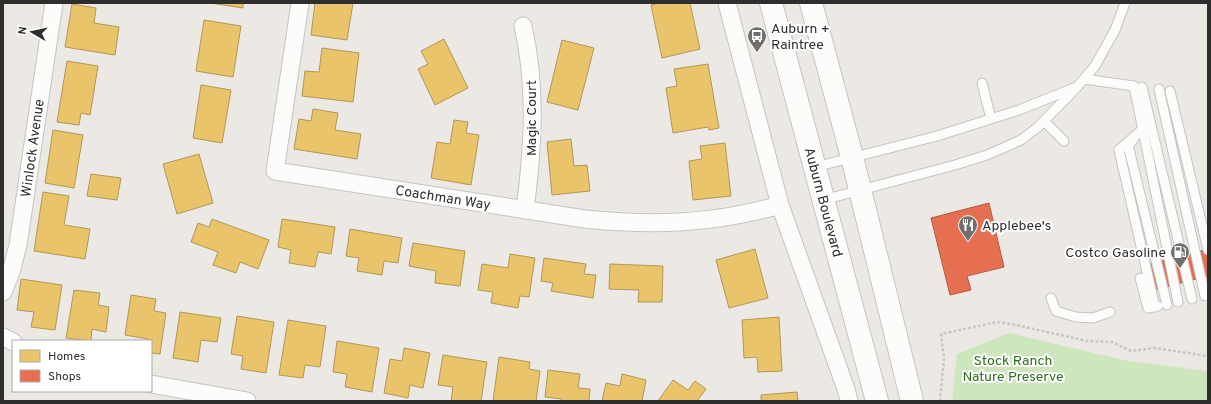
<svg xmlns="http://www.w3.org/2000/svg" width="1211" height="404" viewBox="0 0 1211 404" font-family="Overpass,sans-serif">
<rect width="100%" height="100%" fill="#ece8e4"/>
<path fill="#cee6be" d="M1009 333 1128 361 1208 371V401H952L957 354Z"/>
<path fill="#e9c46a" stroke="#b19758" d="M210 3H243V8Z
M315 3H353L347 40 311 35Z
M661 3H690L700 49 662 58 651 5Z
M72 4 96 8 94 23 119 27 115 55 65 47Z
M204 20 241 26 233 77 196 71Z
M444 39 468 88 435 105 418 69 428 64 421 51Z
M562 40 594 48 578 110 547 102Z
M322 48 359 53 353 102 302 96 305 71 319 72Z
M67 61 98 66 90 115 81 113 79 125 57 122Z
M708 64 719 128 709 130 708 127 673 133 666 88 677 86 674 69Z
M201 85 231 90 222 143 193 138Z
M313 109 338 113 335 130 361 134 357 159 294 149 299 119 311 121Z
M454 120 468 122 466 133 479 135 471 185 431 178 437 142 450 144Z
M53 130 83 135 74 188 45 183Z
M571 139 574 166 587 165 590 191 552 195 547 142Z
M725 143 731 196 693 200 689 161 702 159 700 146Z
M199 154 213 203 177 214 163 164Z
M91 174 121 178 117 200 87 196Z
M43 192 69 196 64 225 90 229 85 259 34 251Z
M212 219 269 240 258 269 240 262 236 273 213 265 218 252 191 242 198 223 209 227Z
M282 219 335 227 331 254 318 252 315 267 289 263 291 250 278 247Z
M350 229 402 238 398 263 384 261 382 275 357 271 359 258 346 256Z
M413 243 465 251 460 286 435 283 436 271 409 266Z
M755 249 768 298 729 308 716 260Z
M510 254 535 258 529 297 520 296 518 308 491 303 493 292 478 290 482 264 508 268Z
M544 258 586 264 584 274 596 275 593 298 551 291 553 283 541 281Z
M610 264 663 266 662 302H638L639 290 609 289Z
M21 279 62 285 55 330 31 327 34 312 17 310Z
M74 290 100 293 98 305 109 307 106 332 92 329 91 341 66 338Z
M131 295 156 299 154 311 166 313 160 354 151 353V341H148V339L125 335Z
M180 312 221 318 217 342 201 340 198 362 173 358Z
M237 316 274 322 266 373 241 369 243 356 231 354Z
M779 317 782 371 758 372 757 357 744 358 742 320Z
M288 320 326 326 320 367 305 365 303 378 279 375Z
M337 341 379 348 372 392 345 387 347 374 333 372Z
M404 348 430 353 423 388 410 385 408 398 384 393 390 359 402 361Z
M443 355 487 362 481 401H451L453 387 438 385Z
M499 357 530 362 529 369 540 371 536 401H493Z
M548 370 580 374 578 388 590 389 589 401H561L562 399 545 397Z
M622 374 646 380 642 401H602L606 383 620 386Z
M673 380 688 390 695 381 706 389 697 401H658Z
M797 392 798 401H761V395Z"/>
<path fill="#e76f51" stroke="#b05c46" d="M989 203 1004 267 967 276 971 290 950 295 931 218Z
M1208 249V276L1150 291 1143 266Z"/>
<g fill="none" stroke-linecap="round" stroke-linejoin="round">
<g stroke="#c5c4c5" stroke-width="11">
<path id="lane" d="M1084 79 1134 86 1178 302
M982 83 991 119
M1142 87 1192 299
M1159 89 1205 296
M1170 91 1208 250
M1044 121 1064 141
M1143 129 1119 150 1155 307
M1133 140 1128 145 1167 305
M815 167 937 136 1019 110 1074 88
M823 200 955 165 987 155 1021 140 1038 127 1077 87 1095 66 1115 30 1125 3
M1140 278 1148 308 1158 306
M1051 298 1056 311 1076 317 1093 318 1110 312"/>
</g>
<g stroke="#c5c4c5" stroke-width="19">
<path id="street" d="M300 3 275 171 585 219C653 226 714 224 780 205
M727 3 780 205 846 389 849 401
M523 26C537 88 533 147 525 210
M3 292 11 272 18 245 54 3
M3 337 13 342
M151 384 247 401"/>
</g>
<g stroke="#c5c4c5" stroke-width="24">
<path id="secondary" d="M771 3 877 401
M811 3 852 157 912 401"/>
</g>
<path stroke="#c9c9c8" stroke-width="2.5" stroke-dasharray="3 2" stroke-linecap="butt" d="M940 401 944 359 941 334 997 322 1016 325 1087 341 1112 342 1131 351 1154 348 1208 356"/>
<use href="#lane" stroke="#fcfcfb" stroke-width="9"/>
<use href="#street" stroke="#fcfcfb" stroke-width="17"/>
<use href="#secondary" stroke="#fcfcfb" stroke-width="22"/>
</g>
<defs>
<g id="bus-pin" transform="scale(1)"><path d="M0 17L-7.5 6A9.5 9.5 0 1 1 7.5 6Z" fill="#706f6e" stroke="#fff"/><path d="M-5-6H5V4H4V6H2V4H-2V6H-4V4H-5ZM-3.5-4V0h7V-4ZM-3.5 1.2v1.5H-2V1.2ZM2 1.2v1.5H3.5V1.2Z" fill="#fff"/></g>
<g id="restaurant-pin" transform="scale(1)"><path d="M0 17L-7.5 6A9.5 9.5 0 1 1 7.5 6Z" fill="#706f6e" stroke="#fff"/><path d="M-5-6h1v4h1v-4h1v4h1v-4h1v5L-1.5 .5V6h-2V.5L-5-1ZM5-6V6H3V1.5H1.5Q1.5-4 5-6Z" fill="#fff"/></g>
<g id="fuel-pin" transform="scale(1)"><path d="M0 17L-7.5 6A9.5 9.5 0 1 1 7.5 6Z" fill="#706f6e" stroke="#fff"/><path d="M-5.5-6h7V0h2V4h1.3V-2.5L3-4.5l.8-.8L6-3V5H2.5V1h-1V6h-7ZM-4.2-4.7v3.2H.2V-4.7Z" fill="#fff"/></g>
</defs>
<g fill-rule="evenodd">
<use href="#bus-pin" x="757" y="36"/>
<use href="#restaurant-pin" x="968" y="225"/>
<use href="#fuel-pin" x="1180" y="252"/>
</g>
<g text-anchor="middle" stroke-width="4" stroke-linejoin="round" paint-order="stroke">
<g font-size="14" fill="#2e2e2e" stroke="#fff" text-anchor="start">
<text x="771" y="33">Auburn +<tspan x="771" dy="16">Raintree</tspan></text>
<text x="982" y="230">Applebee's</text>
<text x="1166" y="257" text-anchor="end">Costco Gasoline</text>
</g>
<g font-size="14" fill="#2e2e2e" stroke="#fff">
<text transform="translate(531 118) rotate(-90)" y="5">Magic Court</text>
<text transform="translate(32 148) rotate(-82)" y="5">Winlock Avenue</text>
<text transform="translate(443 197) rotate(9)" y="5">Coachman Way</text>
<text transform="translate(824 202) rotate(75)" y="5">Auburn Boulevard</text>
</g>
<g font-size="14" fill="#2c6e1b" stroke="#fff">
<text x="1013" y="365">Stock Ranch<tspan x="1013" dy="16">Nature Preserve</tspan></text>
</g>
</g>
<rect width="1211" height="404" fill="none" stroke="#2e2e2e" stroke-width="8"/>
<rect x="12" y="340" width="140" height="52" fill="#ffffff" stroke="#ababab"/>
<rect x="20" y="350" width="20" height="12" fill="#e9c46a" stroke="#ababab"/>
<text x="48" y="360" font-size="12" fill="#2e2e2e">Homes</text>
<rect x="20" y="370" width="20" height="12" fill="#e76f51" stroke="#ababab"/>
<text x="48" y="380" font-size="12" fill="#2e2e2e">Shops</text>
<g transform="translate(32 32) rotate(279)" stroke="#ffffff" stroke-width="3" paint-order="stroke">
<path d="M0-3L7 15L0 10L-7 15Z" fill="#2e2e2e"/>
<text y="-6" font-size="11" font-weight="bold" text-anchor="middle" fill="#2e2e2e">N</text>
</g>
</svg>
